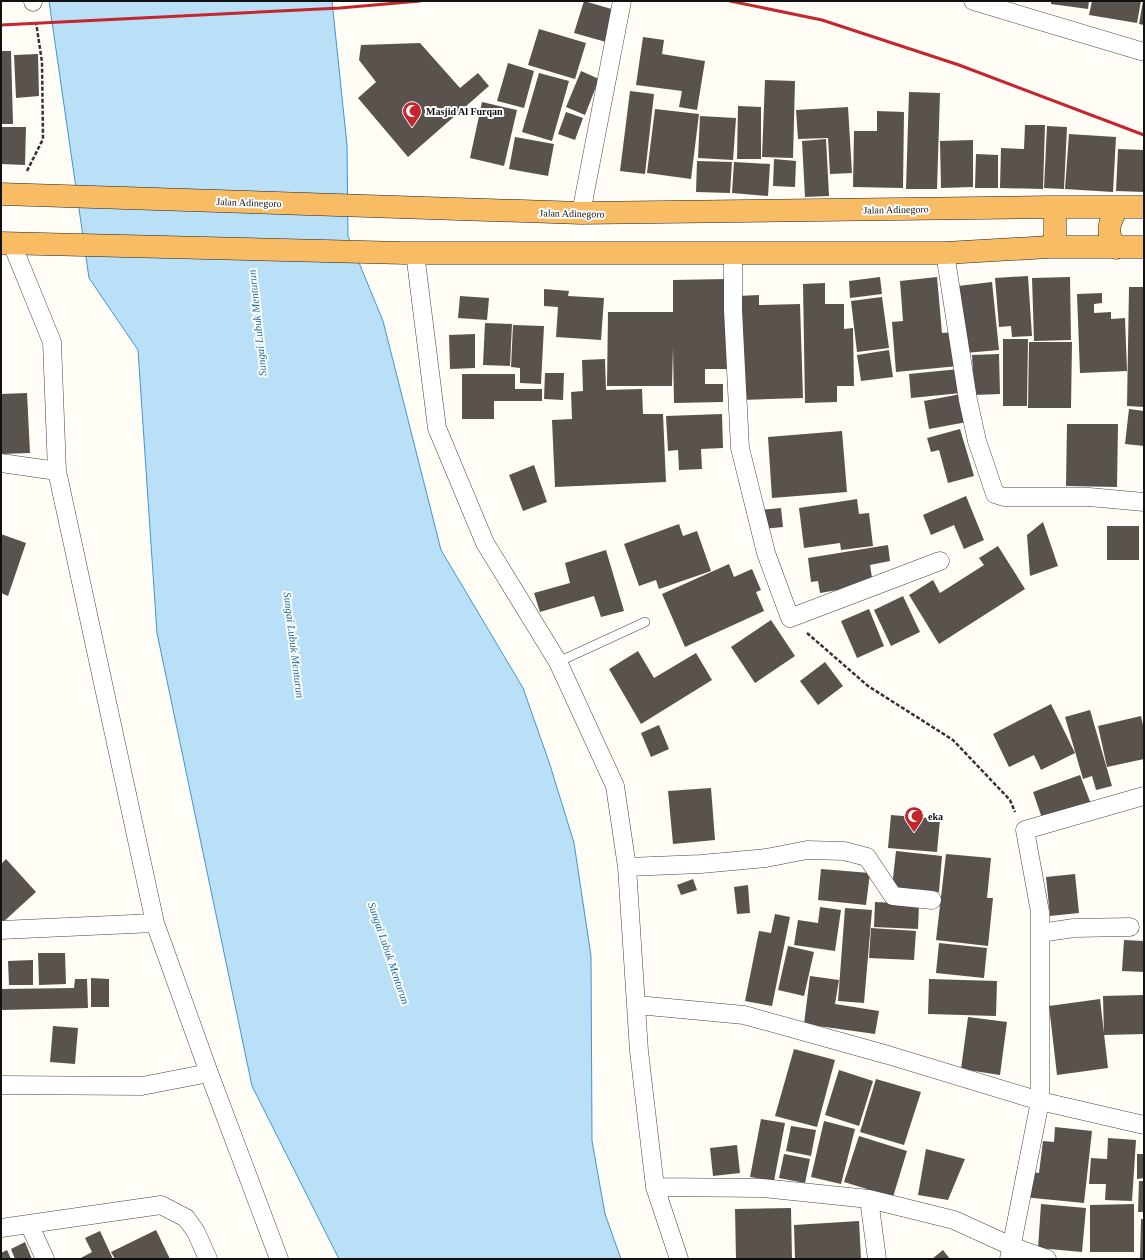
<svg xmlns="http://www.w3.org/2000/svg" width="1145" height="1260" viewBox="0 0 1145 1260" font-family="Georgia,serif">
<rect width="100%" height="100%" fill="#fffdf5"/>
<path fill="#b9e0f7" stroke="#3f96cf" d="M49 1H332L347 145 348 236 383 321 441 550 523 688 550 765 574 843 591 956 592 1141 605 1214 621 1259H339L252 1086 157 633 138 350 89 278Z"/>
<path fill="#5a524d" d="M584 1 615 10 606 42 574 33Z
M1051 1H1089L1088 9 1051 4Z
M1092 1H1141L1137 23 1089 15Z
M1143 1H1144V25L1139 24Z
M539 29 586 43 575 79 528 65Z
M643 37 664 40 662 54 705 61 697 110 679 107 682 91 636 85Z
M420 43 460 88 478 73 489 86 408 157 358 98 376 82 359 60 361 45Z
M1 51H11L13 124H1Z
M38 54 39 96 16 98 14 55Z
M508 63 534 71 524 108 497 101Z
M581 71 599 79 585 115 566 107Z
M539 73 569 81 552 141 522 132Z
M765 80 795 81 793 158 762 157Z
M630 91 654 94 645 174 620 171Z
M909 92 940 93 937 189H906Z
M482 102 517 110 504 166 470 158Z
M738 106 761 107V159H737Z
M848 107 852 173 830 174 828 138 798 139 796 110Z
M655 109 699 114 691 179 647 173Z
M877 111 904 112 903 188 853 187 854 131H877Z
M566 112 583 118 575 140 558 134Z
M700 116 736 118 733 160 698 158Z
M1025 125H1045L1043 189 1000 188 1001 148 1024 149Z
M1047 126 1067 127 1064 189 1044 188Z
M1 127H26L25 165 1 164Z
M1069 134 1116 137 1113 192 1065 189Z
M515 137 554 144 548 176 509 169Z
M826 139 829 196 805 197 802 141Z
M973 140V187L941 188 940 141Z
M1118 149 1144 150V192L1116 191Z
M976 154 998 155V188H975Z
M774 159 796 161 795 187 773 186Z
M697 161 732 162 730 193 696 192Z
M734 162 770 164 768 196 732 193Z
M1028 276 1032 336 1012 337 1011 326 999 327 995 278Z
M880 277 882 294 850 298 849 281Z
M937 277 942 333 955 332 958 366 896 372 892 322 903 321 900 281Z
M1070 277 1071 340 1034 341 1032 278Z
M727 279 728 369H705V384H723V402L674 403 673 348 672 386H607L608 312H673V280Z
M992 282 999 350 965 353 958 286Z
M825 283V304H844V329L853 328 854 386H837V402L805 403 803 284Z
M1129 287H1144V407L1127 406Z
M544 289 569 291 568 296 604 298 601 340 556 337 558 307 544 306Z
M1102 293V303L1094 304V313L1111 312V319L1125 318 1127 371 1080 373 1077 294Z
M759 295V305L800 304 803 398 741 400 737 296Z
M460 296 489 298 487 320 458 318Z
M882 297 889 348 857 352 851 301Z
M485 323 512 324 510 366 483 365Z
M513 325 544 326 541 384 520 383V368L511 367Z
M475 334V368L450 369 449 335Z
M1003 339H1028L1027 406H1003Z
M1029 342H1072L1071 408H1028Z
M889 350 893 377 861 381 857 355Z
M999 354 1000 394 974 395 972 355Z
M605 359 606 390 642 389 643 414H663L666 482 555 487 552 420 572 419 571 392 583 391 582 360Z
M959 369 961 393 911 398 909 374Z
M545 373H564L563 400 544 399Z
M462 374H515V389H542V401H494V419H462Z
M27 393 30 453 1 454V394Z
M961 394 967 422 929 429 924 401Z
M1129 409 1144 411V446L1125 444Z
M722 414 723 448 701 449 702 469 679 470 678 450 668 451 666 416Z
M1067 424H1118L1117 487 1066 486Z
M960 429 974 476 948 483 939 450 931 452 927 438Z
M842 431 847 492 772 498 768 437Z
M534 465 547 502 523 511 509 475Z
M966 496 984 540 964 549 954 525 931 535 923 515Z
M857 499 859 514 869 513 873 546 841 550 840 543 804 548 799 508Z
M781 508 783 527 762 529 760 510Z
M1043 522 1058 566 1030 576 1027 535Z
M679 524 683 536 697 531 711 571 659 589 656 580 639 586 624 544Z
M1107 526H1139V560H1107Z
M1 534 26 543 8 596 1 593Z
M888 545 890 561 870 565 873 584 820 593 818 581 811 582 808 558Z
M998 546 1025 589 939 644 909 595 933 580 940 593 984 565 979 558Z
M606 550 624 611 601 617 594 596 540 612 534 593 570 583 565 563Z
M729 564 734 577 752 569 761 590 756 592 764 611 685 647 662 594Z
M903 596 920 632 891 646 874 610Z
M869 609 884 646 857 658 841 621Z
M771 620 795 656 755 683 731 647Z
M638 651 654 678 696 653 712 680 641 724 609 669Z
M825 662 843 686 818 705 800 681Z
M1051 704 1075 753 1041 770 1034 755 1009 767 993 734Z
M1090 710 1112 786 1096 790 1092 776 1083 779 1065 717Z
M1141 716 1144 730V759L1107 767 1098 726Z
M659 725 669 749 651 757 641 733Z
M1080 775 1091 804 1043 821 1033 792Z
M711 788 715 840 673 844 668 791Z
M891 815 940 819 937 852 888 848Z
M896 851 942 856 939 892 892 887Z
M946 854 991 858 987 898H993L988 946 936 940Z
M6 859 36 892 1 924V864Z
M821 869 870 873 866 905 818 900Z
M1075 874 1079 913 1050 916 1046 877Z
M693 879 697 890 681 895 677 885Z
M748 885 750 913 737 914 734 887Z
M875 902 919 904 918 929 874 927Z
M820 907 841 910 835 951 794 945 798 920 818 923Z
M845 908 872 910 864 1003 838 1001Z
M775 914 790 917 772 1006 745 1001 759 931 771 933Z
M871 928 916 931 914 960 869 958Z
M1124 940 1144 941V972L1122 971Z
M939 943 987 948 984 978 936 973Z
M788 946 814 952 804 996 778 990Z
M38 953H65L66 984 39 985Z
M33 960V985H9L8 961Z
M810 976 839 980 835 1004 879 1011 875 1034 804 1024Z
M91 978 109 979V1007H91Z
M75 979H87L88 1008 1 1010V989L74 988Z
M929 979 997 981 996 1016 928 1014Z
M1144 995V1034L1104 1035 1103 996Z
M1100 999 1108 1068 1057 1075 1049 1006Z
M968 1017 1007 1022 1000 1075 961 1069Z
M53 1026 78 1028 75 1064 50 1062Z
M794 1049 835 1060 817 1127 775 1116Z
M839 1070 873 1081 859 1126 825 1115Z
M876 1079 921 1092 904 1145 860 1132Z
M761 1119 785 1123 774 1181 750 1177Z
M824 1121 855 1129 841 1184 811 1177Z
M791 1126 816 1130 811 1156 786 1151Z
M1055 1127 1092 1131 1084 1203 1023 1197 1026 1171 1039 1173 1043 1141 1054 1142Z
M859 1136 907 1151 893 1197 844 1182Z
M1108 1138 1136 1140 1132 1201 1105 1200 1106 1184H1089L1091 1158 1107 1159Z
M737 1145 740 1173 713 1176 710 1148Z
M926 1149 965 1159 948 1200 918 1195Z
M784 1154 810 1159 805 1183 779 1178Z
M1137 1154H1144V1178L1137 1179Z
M1139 1181H1144V1212H1138Z
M1041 1204 1086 1208 1082 1252 1038 1248Z
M1134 1204V1252H1090V1205Z
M791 1208 792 1259H736L735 1209Z
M1141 1219H1144V1259H1140Z
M859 1221 861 1259H795L794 1225Z
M156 1230 170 1259H115L111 1252Z
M100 1231 113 1259H79L92 1252 85 1238Z
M25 1242 32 1259H15L11 1249Z
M7 1250 11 1259H1V1253Z
M943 1250 950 1259H932Z"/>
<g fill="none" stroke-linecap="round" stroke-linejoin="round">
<g stroke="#444" stroke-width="10">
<path id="service" d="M558 662 645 622"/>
</g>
<g stroke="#444" stroke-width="19">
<path id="minor" d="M33 1V2
M973 1 1144 52
M581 213 622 1
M12 244 52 342 57 471 155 923 209 1073 279 1259
M415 253 437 428 485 543 558 662 615 786 627 867 639 1051 655 1187 762 1188 869 1199 954 1220 1011 1246 1047 1259
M945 253 968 400 977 441 995 494 1004 497H1089L1144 502
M733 254V310L740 448 766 553 790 618 940 561
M1 463 57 471
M627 867 701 864 766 858 807 850 844 851 867 857 893 896 932 900
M1 930 155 923
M1040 933 1074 928 1130 927
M637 1005 744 1015 888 1055 1040 1101 1144 1125
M1 1085 142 1086 209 1073
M655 1187 679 1259
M869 1199 877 1259
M29 1224 45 1259
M1 1228 161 1205 186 1218 196 1232 208 1259
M1009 1259 1040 1101V912L1025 830 1144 796"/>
</g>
<g stroke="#222" stroke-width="23">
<path id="trunk" d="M1 194 581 213 1049 207H1144
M1 243 404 253H945L1049 247H1144
M1049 247 1055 238V213L1049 207
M1116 248C1105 233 1109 222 1118 207"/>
</g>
<path stroke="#333" stroke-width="2.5" stroke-dasharray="4 2" stroke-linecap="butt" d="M27 171 43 139 42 62 36 22
M807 633 868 686 953 740 1010 800 1015 812"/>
<use href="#service" stroke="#fff" stroke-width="9"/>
<use href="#minor" stroke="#fff" stroke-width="18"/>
<use href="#trunk" stroke="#f7bc64" stroke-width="22"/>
<path stroke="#c4262e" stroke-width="3" d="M730 1 822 20 959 65 1144 135
M1 25 340 8 420 1"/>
</g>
<defs>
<g id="mosque-pin" transform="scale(1)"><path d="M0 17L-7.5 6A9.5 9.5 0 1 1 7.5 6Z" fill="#c4262e" stroke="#fff"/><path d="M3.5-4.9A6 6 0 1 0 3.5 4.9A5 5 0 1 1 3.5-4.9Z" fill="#fff"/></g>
</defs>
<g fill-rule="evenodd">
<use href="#mosque-pin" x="412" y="111"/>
<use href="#mosque-pin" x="914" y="816"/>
</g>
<g text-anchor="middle" stroke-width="4" stroke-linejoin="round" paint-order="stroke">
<g font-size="10" font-weight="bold" fill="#111" stroke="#fff" text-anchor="start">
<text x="426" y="115">Masjid Al Furqan</text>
<text x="928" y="820">eka</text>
</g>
<g font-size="10" fill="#111" stroke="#fff">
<text transform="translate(249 202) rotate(2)" y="4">Jalan Adinegoro</text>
<text transform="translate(896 209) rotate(-1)" y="4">Jalan Adinegoro</text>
<text transform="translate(572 213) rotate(1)" y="4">Jalan Adinegoro</text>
</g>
<g font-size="11" font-style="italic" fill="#1768a6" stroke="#fff">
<text transform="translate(257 323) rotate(-96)" y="4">Sungai Lubuk Menturun</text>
<text transform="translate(294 645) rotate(83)" y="4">Sungai Lubuk Menturun</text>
<text transform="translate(389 953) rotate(71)" y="4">Sungai Lubuk Menturun</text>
</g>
</g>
<rect width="1145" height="1260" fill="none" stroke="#111111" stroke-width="4"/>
</svg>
